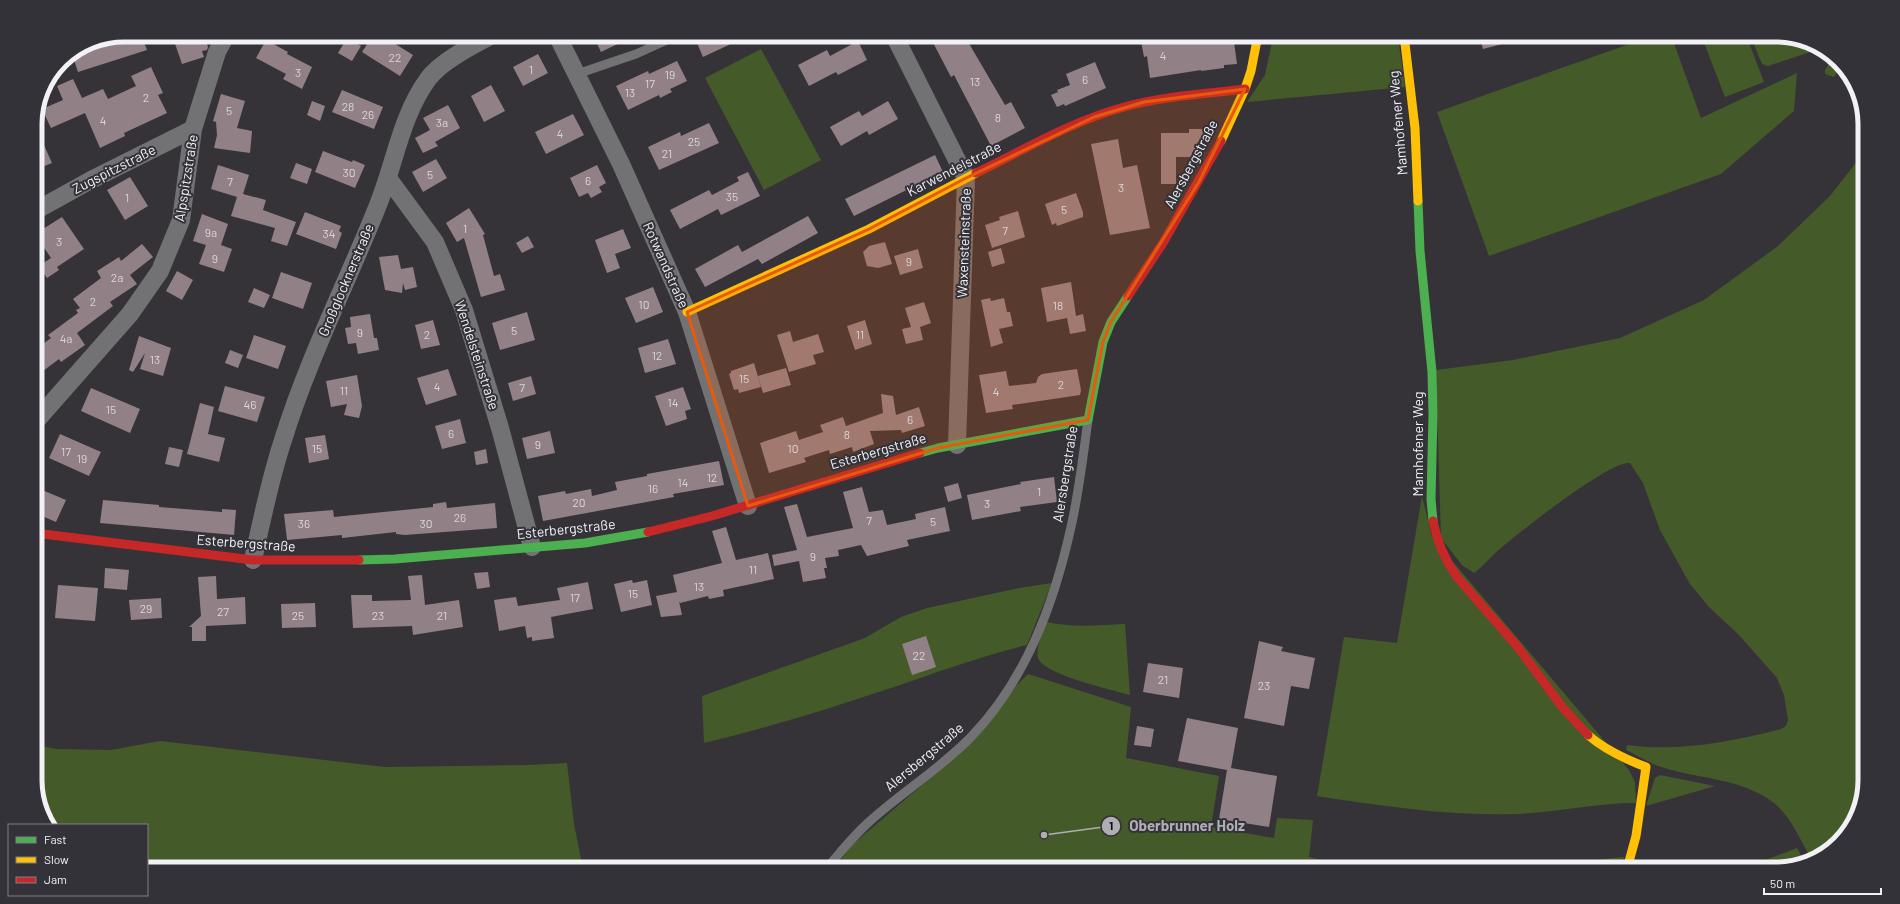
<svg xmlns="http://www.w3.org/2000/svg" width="1900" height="904" viewBox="0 0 1900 904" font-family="Barlow,sans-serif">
<rect width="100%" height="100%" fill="#353338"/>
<path fill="#455a29" d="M1278 35H1391L1392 44H1399L1405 87 1247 102 1265 75 1273 37Z
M1655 35H1671L1701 118 1797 73 1794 111 1721 174 1489 256 1437 112Z
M1701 35H1746L1764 82 1725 97Z
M1750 35H1760L1763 38H1768L1776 35 1810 42 1819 49 1768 66 1762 64Z
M761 49 821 160 764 190 705 78Z
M1832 59 1840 67 1834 77 1825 74V70Z
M1865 151V780L1858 814 1825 854 1811 858C1799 839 1792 818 1774 803 1742 778 1698 779 1661 767 1649 763 1637 755 1626 750L1627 745C1678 752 1731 742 1781 729L1786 726 1788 720 1784 695 1777 678 1739 635 1709 607 1690 584 1660 530 1643 483 1630 463C1610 460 1520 532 1501 548 1491 556 1484 566 1474 573L1462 565 1441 538 1436 370 1513 360 1620 338 1704 300 1778 246 1830 196Z
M1422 496 1432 537 1629 770 1635 782 1636 803C1595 803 1555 813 1514 814 1449 816 1382 806 1317 796L1344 637 1397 643Z
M1052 583 1027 645C982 656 938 672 894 687 831 708 768 728 704 743L702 696 865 638 901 617 927 608 1019 588Z
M1047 622C1071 628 1100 625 1125 624L1130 695C1113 690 1044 675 1038 658 1035 648 1043 632 1047 622Z
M1028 674 1131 707 1126 758 1219 776 1211 827 1274 838 1277 818 1313 820 1309 857 1358 869H834L852 845 963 750 986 726 1017 685Z
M160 741 385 767 530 765 567 763 574 824 583 869H147V825H49L35 786V745L56 749 111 750Z
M1660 775 1715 786 1646 806 1655 778Z
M1797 848 1804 861 1776 869H1741Z
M1624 857 1621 869H1508Z"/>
<path fill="#918187" d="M124 35H141L147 50 78 72 72 54 90 42Z
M172 35H204L208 47 207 50 202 51 204 57 182 64Z
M373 35H381L413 55 400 76 362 52Z
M593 35H636L601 52Z
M714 35H750L703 57 697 43Z
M929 35H964L1005 105 1011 102 1025 128 991 146 954 75 951 77Z
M1176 35 1177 43 1233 35 1237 64 1224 65V68L1201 71V70L1150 78 1147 56 1144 57 1141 41Z
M1479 35H1521V39L1483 49Z
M347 38 361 46 352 61 338 53Z
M266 40 288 52 287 54 312 67 302 89 283 79 286 74 256 58Z
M858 41 867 60 838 75 836 72 809 86 798 65 827 50 830 56Z
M538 54 548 73 523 86 513 67Z
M677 61 687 81 670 89 672 92 660 98 659 95 628 110 616 86 648 71 649 74Z
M1095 62 1106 88 1065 106 1064 104 1057 107 1051 95 1058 92 1057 90 1070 85 1066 74Z
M151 67 163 93 158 95 167 113 124 133 125 136 100 148 85 113 51 128 42 109 63 100 57 86 73 79 82 98 103 89 108 99 136 86 131 76Z
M491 85 505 111 484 122 471 96Z
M342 90 383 107 374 129 332 112Z
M221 94 245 101 237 128 252 131 250 153 214 148 217 135 216 122 213 121Z
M312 101 325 106 320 121 307 115Z
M888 101 898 119 869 135 867 131 841 146 830 127 859 111 862 116Z
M448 105 460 128 435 142 438 146 423 153 415 138 430 130 423 118Z
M573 114 584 135 546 154 535 132Z
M709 123 719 143 659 170 648 147 680 132 681 136Z
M35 125 52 163 35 170Z
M1189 129H1203V149L1201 152H1192V157H1176V184H1161V133H1189Z
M1118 139 1123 168 1137 165 1150 228 1110 235 1091 144Z
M323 151 352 162 353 160 365 165 355 188 315 172Z
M935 155 943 172 854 216 845 199Z
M436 159 447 178 423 192 412 172Z
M296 163 312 169 307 184 290 178Z
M218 165 249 175 243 194 266 200 263 210 296 222 287 246 271 241 275 228 231 216 237 197 211 189Z
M597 165 606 183 599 187 602 192 591 198 588 193 579 197 570 178Z
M748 172 760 196 721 215 718 209 680 229 670 210 709 190 712 195 739 181 737 177Z
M130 177 148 206 125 220 107 190Z
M1076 193 1083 212V217L1057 226 1056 223 1052 225 1045 204Z
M469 208 485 234 483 235 494 276 500 274 505 290 481 297 464 238 457 242 446 223Z
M1018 211 1025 237 992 248 985 225 1000 220 999 217Z
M305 212 341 226 339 231 342 233 336 249 296 234Z
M202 214 228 224 221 245 232 249 224 272 199 264 206 245 193 241Z
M808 216 818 233 762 264 758 259 705 287 695 269 738 245 742 252Z
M62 217 84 249 57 267 35 234Z
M623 229 631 248 615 254 620 268 607 273 595 240Z
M528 236 534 247 522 253 516 243Z
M885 242 892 264 878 268 867 266 863 252 869 246Z
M142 244 153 257 130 275 137 284 110 302 113 306 77 333 85 345 61 362 59 359 35 377V350L51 338 48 335 78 313 76 310 80 308 73 299 101 278 97 271 119 257 121 261Z
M1001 248 1005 263 992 267 988 252Z
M918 249 923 268 900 275 894 256Z
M398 255 401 269 413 267 417 287 405 290 403 283 402 293 385 290 379 257Z
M51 258 59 270 47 278 39 266Z
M177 271 193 280 182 300 166 291Z
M281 272 312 283 303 309 272 298Z
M1071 282 1076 316 1083 314 1086 331 1070 334 1067 318 1047 322 1041 288Z
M653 287 663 312 636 323 625 298Z
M254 288 270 295 264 308 248 302Z
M990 298 991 301 1004 298 1007 312H1010L1013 326 999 329 1003 343 991 347 981 300Z
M924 302 931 323 920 327 923 340 906 344 902 329 911 327 905 308Z
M527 312 535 340 500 350 492 323Z
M370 314 374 338H377L379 350 358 354 356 343 348 344 345 328 351 327 350 317Z
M433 320 440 345 421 349 415 325Z
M865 320 872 344 855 350 847 326Z
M790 331 793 342 818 334 824 352 813 355 816 364 789 372 777 335Z
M254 335 286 346 278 369 246 358Z
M139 336 171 348 163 376 140 369 145 353 133 372 129 370Z
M668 339 676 364 645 373 638 348Z
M230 350 243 355 238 368 225 363Z
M754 363 761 387 739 393 738 389 734 390 729 374 731 373V371Z
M786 368 791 385 763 393 758 376Z
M448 369 457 395 426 405 417 378Z
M1077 369 1081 390 1080 395 1012 405 1013 409 986 413 979 375 1006 371 1009 386 1036 383 1038 377 1042 374Z
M357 375 362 406 359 418 344 415 347 404 331 407 326 381Z
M531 376 536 394 513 401 508 383Z
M225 386 265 397 257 422 218 411Z
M683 387 691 409 685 411 687 419 666 426 655 396Z
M91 388 140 409 130 433 81 411Z
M881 394 893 396 896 415 919 407 925 426 902 433 901 430 870 431 874 444 853 452 852 447 830 454 829 450 804 458 806 462 769 473 760 443 796 431 799 440 823 432 820 425 843 417 846 426 883 413Z
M200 403 214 407 208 434 225 438 219 462 187 454Z
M460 419 466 443 442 449 435 426Z
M550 431 555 453 527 459 522 438Z
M60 434 101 452 89 476 49 458Z
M325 435 329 459 309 463 305 438Z
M169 447 183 450 179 467 165 464Z
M486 449 488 463 476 465 474 452Z
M719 461 724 485 673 494 674 497 543 521 538 496 565 491 566 494 591 489 592 496 617 490 615 482 647 476V474Z
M1054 477 1057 502 1020 507 1021 511 972 520 967 495 1021 484 1020 482Z
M958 483 962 498 948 502 944 487Z
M35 487 66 500 56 522 35 513Z
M862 487 869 512 883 510 887 525 916 519 915 514 945 507 950 531 907 540 909 546 867 556 861 545 838 550 839 556 825 558 827 568H824L826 578 803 582 799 561 774 566 772 555 797 550 784 507 797 504 807 537 853 528 843 492Z
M103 500 159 505V507L222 512V509L236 510 234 535 100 523Z
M446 502 447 508 495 503 497 528 405 535 396 534V532L342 538V535L287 540 284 514 333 510 334 517 433 507V504Z
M726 527 736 560 768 553 774 579 723 590 724 596 709 599 708 596 680 603 679 601 682 615 661 617 656 596 677 592 673 575 722 563 712 531Z
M105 568 129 570 127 590 104 588Z
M488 572 490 587 477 589 474 573Z
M422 575 425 605 459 600 463 627 413 635 412 626 353 628 351 595H372V601L411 600 408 576Z
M216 576 217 599 245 597 246 624 206 626V641H192V627H189L201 616 198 577Z
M632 580 633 583 647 580 652 605 621 612 614 584Z
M588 582 593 609 551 617 554 638 532 641V637L527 638 525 626 499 631 494 600 516 597 518 606 560 600 557 588Z
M58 585 98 588 95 621 55 618Z
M161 598 162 618 131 620 129 600Z
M315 603 316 627 282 628 281 604Z
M926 636 936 667 912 675 902 644Z
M1259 641 1283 647 1281 651 1315 658 1309 689 1291 686 1284 726 1244 718Z
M1148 663 1183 668 1179 698 1143 692Z
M1187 718 1238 728 1231 768 1277 776 1269 827 1219 819 1227 770 1178 761Z
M1137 726 1154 729 1151 747 1134 745Z"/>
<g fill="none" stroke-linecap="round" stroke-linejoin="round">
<path stroke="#727174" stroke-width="9" d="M577 74 636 54 678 35
M826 869C840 853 853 836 869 822 902 792 940 769 971 737 1026 680 1054 604 1071 527 1079 492 1083 456 1088 420"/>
<path stroke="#727174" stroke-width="18" d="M557 35 621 164 687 312 748 506
M894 35 966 178 957 445
M388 178 435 242 464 310 500 428 532 547
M35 211 91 180 193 129
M35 422 130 314 160 271 181 220 193 129 217 52 226 35
M253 560C262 519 270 479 283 440 308 359 347 283 378 205 395 163 401 116 428 79 440 62 473 45 492 35"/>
<path stroke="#4caf50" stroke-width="9" d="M1418 201 1420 251 1432 372 1433 415 1431 499 1433 521
M920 453 938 448 1088 420 1103 342 1111 322 1128 296
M359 560 395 559 585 543 648 532"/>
<path stroke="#ffc107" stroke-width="9" d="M1404 35 1415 128 1418 201
M1221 141 1245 89 1251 71 1258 35
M687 312 869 229 976 173
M1588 735C1605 750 1625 759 1646 767L1636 836 1627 869"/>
<path stroke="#c62828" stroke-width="9" d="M976 173C1024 150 1072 121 1124 107 1163 96 1205 94 1245 89
M1128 296 1163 243 1221 141
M1433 521C1437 542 1445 560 1457 577L1517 646 1563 708 1588 735
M648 532 712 516 920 453
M35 533 253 560H359"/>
</g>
<path fill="#e8590c" fill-opacity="0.2" stroke="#e8590c" stroke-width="3" stroke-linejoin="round" d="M1245 89 1199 182 1111 322 1103 342 1088 420 938 448 748 506 687 312 869 229 966 178 1094 117 1144 102Z"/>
<g text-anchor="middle" stroke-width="4" stroke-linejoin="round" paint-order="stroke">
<g font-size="12" fill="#dad5da">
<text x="1163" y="60">4</text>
<text x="395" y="62">22</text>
<text x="531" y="74">1</text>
<text x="298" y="77">3</text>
<text x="670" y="79">19</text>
<text x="1085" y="84">6</text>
<text x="975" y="86">13</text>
<text x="650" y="88">17</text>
<text x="630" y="97">13</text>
<text x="146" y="102">2</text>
<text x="348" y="111">28</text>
<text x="229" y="115">5</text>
<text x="368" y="119">26</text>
<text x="998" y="122">8</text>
<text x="103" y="125">4</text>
<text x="442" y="127">3a</text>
<text x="560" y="138">4</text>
<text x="694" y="146">25</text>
<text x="667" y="158">21</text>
<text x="349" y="177">30</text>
<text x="430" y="179">5</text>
<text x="588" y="185">6</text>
<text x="230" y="186">7</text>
<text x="1121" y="192">3</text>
<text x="732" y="201">35</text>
<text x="127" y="202">1</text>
<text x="1064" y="214">5</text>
<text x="465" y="233">1</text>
<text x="1005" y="235">7</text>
<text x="211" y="237">9a</text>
<text x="329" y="238">34</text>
<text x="59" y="246">3</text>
<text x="215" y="263">9</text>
<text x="909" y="266">9</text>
<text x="117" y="282">2a</text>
<text x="93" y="306">2</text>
<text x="644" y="309">10</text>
<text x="1058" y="310">18</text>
<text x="514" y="335">5</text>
<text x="360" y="337">9</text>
<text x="427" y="339">2</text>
<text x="860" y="339">11</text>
<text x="66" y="343">4a</text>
<text x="657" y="360">12</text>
<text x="155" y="364">13</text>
<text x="744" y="383">15</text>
<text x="1061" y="389">2</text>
<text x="437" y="391">4</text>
<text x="522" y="392">7</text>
<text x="344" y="395">11</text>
<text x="996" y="396">4</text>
<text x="673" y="407">14</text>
<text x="250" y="409">46</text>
<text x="111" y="414">15</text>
<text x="910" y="424">6</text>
<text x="451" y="438">6</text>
<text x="847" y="439">8</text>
<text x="538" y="449">9</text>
<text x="317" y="453">15</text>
<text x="793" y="453">10</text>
<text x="66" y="456">17</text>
<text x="82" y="463">19</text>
<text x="712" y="482">12</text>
<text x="683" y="487">14</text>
<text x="653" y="493">16</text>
<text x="1039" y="496">1</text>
<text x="579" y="507">20</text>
<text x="987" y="508">3</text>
<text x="460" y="522">26</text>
<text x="869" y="525">7</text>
<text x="933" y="526">5</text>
<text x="304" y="528">36</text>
<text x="426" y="528">30</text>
<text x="813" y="561">9</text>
<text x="753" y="574">11</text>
<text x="699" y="591">13</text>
<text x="633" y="598">15</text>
<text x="575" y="602">17</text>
<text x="146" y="613">29</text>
<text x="223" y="616">27</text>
<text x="298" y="620">25</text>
<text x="378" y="620">23</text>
<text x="442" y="620">21</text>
<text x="919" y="660">22</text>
<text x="1163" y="684">21</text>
<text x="1264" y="690">23</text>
</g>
<g font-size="14" fill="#f2f1f5" stroke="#343239">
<text transform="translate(1398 123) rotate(-95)" y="5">Mamhofener Weg</text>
<text transform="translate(1191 164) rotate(-62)" y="5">Alersbergstraße</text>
<text transform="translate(114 169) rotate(-27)" y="5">Zugspitzstraße</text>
<text transform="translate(954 169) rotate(-27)" y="5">Karwendelstraße</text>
<text transform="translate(186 178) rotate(-81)" y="5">Alpspitzstraße</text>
<text transform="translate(964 243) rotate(-88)" y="5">Waxensteinstraße</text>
<text transform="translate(666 265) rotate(66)" y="5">Rotwandstraße</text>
<text transform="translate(346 280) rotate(-67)" y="5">Großglocknerstraße</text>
<text transform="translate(477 355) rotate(72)" y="5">Wendelsteinstraße</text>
<text transform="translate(1418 444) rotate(-90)" y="5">Mamhofener Weg</text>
<text transform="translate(878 451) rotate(-16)" y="5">Esterbergstraße</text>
<text transform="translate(1065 474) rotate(-81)" y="5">Alersbergstraße</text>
<text transform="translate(566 529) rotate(-6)" y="5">Esterbergstraße</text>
<text transform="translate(246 543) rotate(4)" y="5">Esterbergstraße</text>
<text transform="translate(924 757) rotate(-40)" y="5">Alersbergstraße</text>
</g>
</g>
<path d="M0 0H1900V904H0ZM124 42H1776A82 82 0 0 1 1858 124V780A82 82 0 0 1 1776 862H124A82 82 0 0 1 42 780V124A82 82 0 0 1 124 42Z" fill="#343239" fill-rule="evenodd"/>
<path fill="none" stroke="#f2f1f5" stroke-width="5" d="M124 42H1776A82 82 0 0 1 1858 124V780A82 82 0 0 1 1776 862H124A82 82 0 0 1 42 780V124A82 82 0 0 1 124 42Z"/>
<path fill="none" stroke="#b0aeb3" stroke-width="1.5" d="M1044 835L1111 826"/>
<g fill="#b0aeb3" stroke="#343239" stroke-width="1.5">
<circle cx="1044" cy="835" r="4"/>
<circle cx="1111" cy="826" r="10"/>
</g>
<g font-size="12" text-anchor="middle" font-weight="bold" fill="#111">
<text x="1111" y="830">1</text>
</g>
<g font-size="15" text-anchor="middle" font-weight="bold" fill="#b0aeb3" stroke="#343239" stroke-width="4" stroke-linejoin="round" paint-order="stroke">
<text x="1187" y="831">Oberbrunner Holz</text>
</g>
<rect x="8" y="824" width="140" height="72" fill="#343239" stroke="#807e84"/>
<rect x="16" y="837" width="20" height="6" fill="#4caf50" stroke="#807e84"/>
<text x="44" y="844" font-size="12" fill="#f2f1f5">Fast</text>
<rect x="16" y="857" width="20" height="6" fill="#ffc107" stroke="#807e84"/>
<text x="44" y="864" font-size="12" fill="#f2f1f5">Slow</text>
<rect x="16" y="877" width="20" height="6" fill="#c62828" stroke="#807e84"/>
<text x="44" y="884" font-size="12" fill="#f2f1f5">Jam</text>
<path d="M1764 888v6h117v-6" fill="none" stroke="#f2f1f5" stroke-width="2"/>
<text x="1770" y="888" font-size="12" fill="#f2f1f5" stroke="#343239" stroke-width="3" paint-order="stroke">50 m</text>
</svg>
